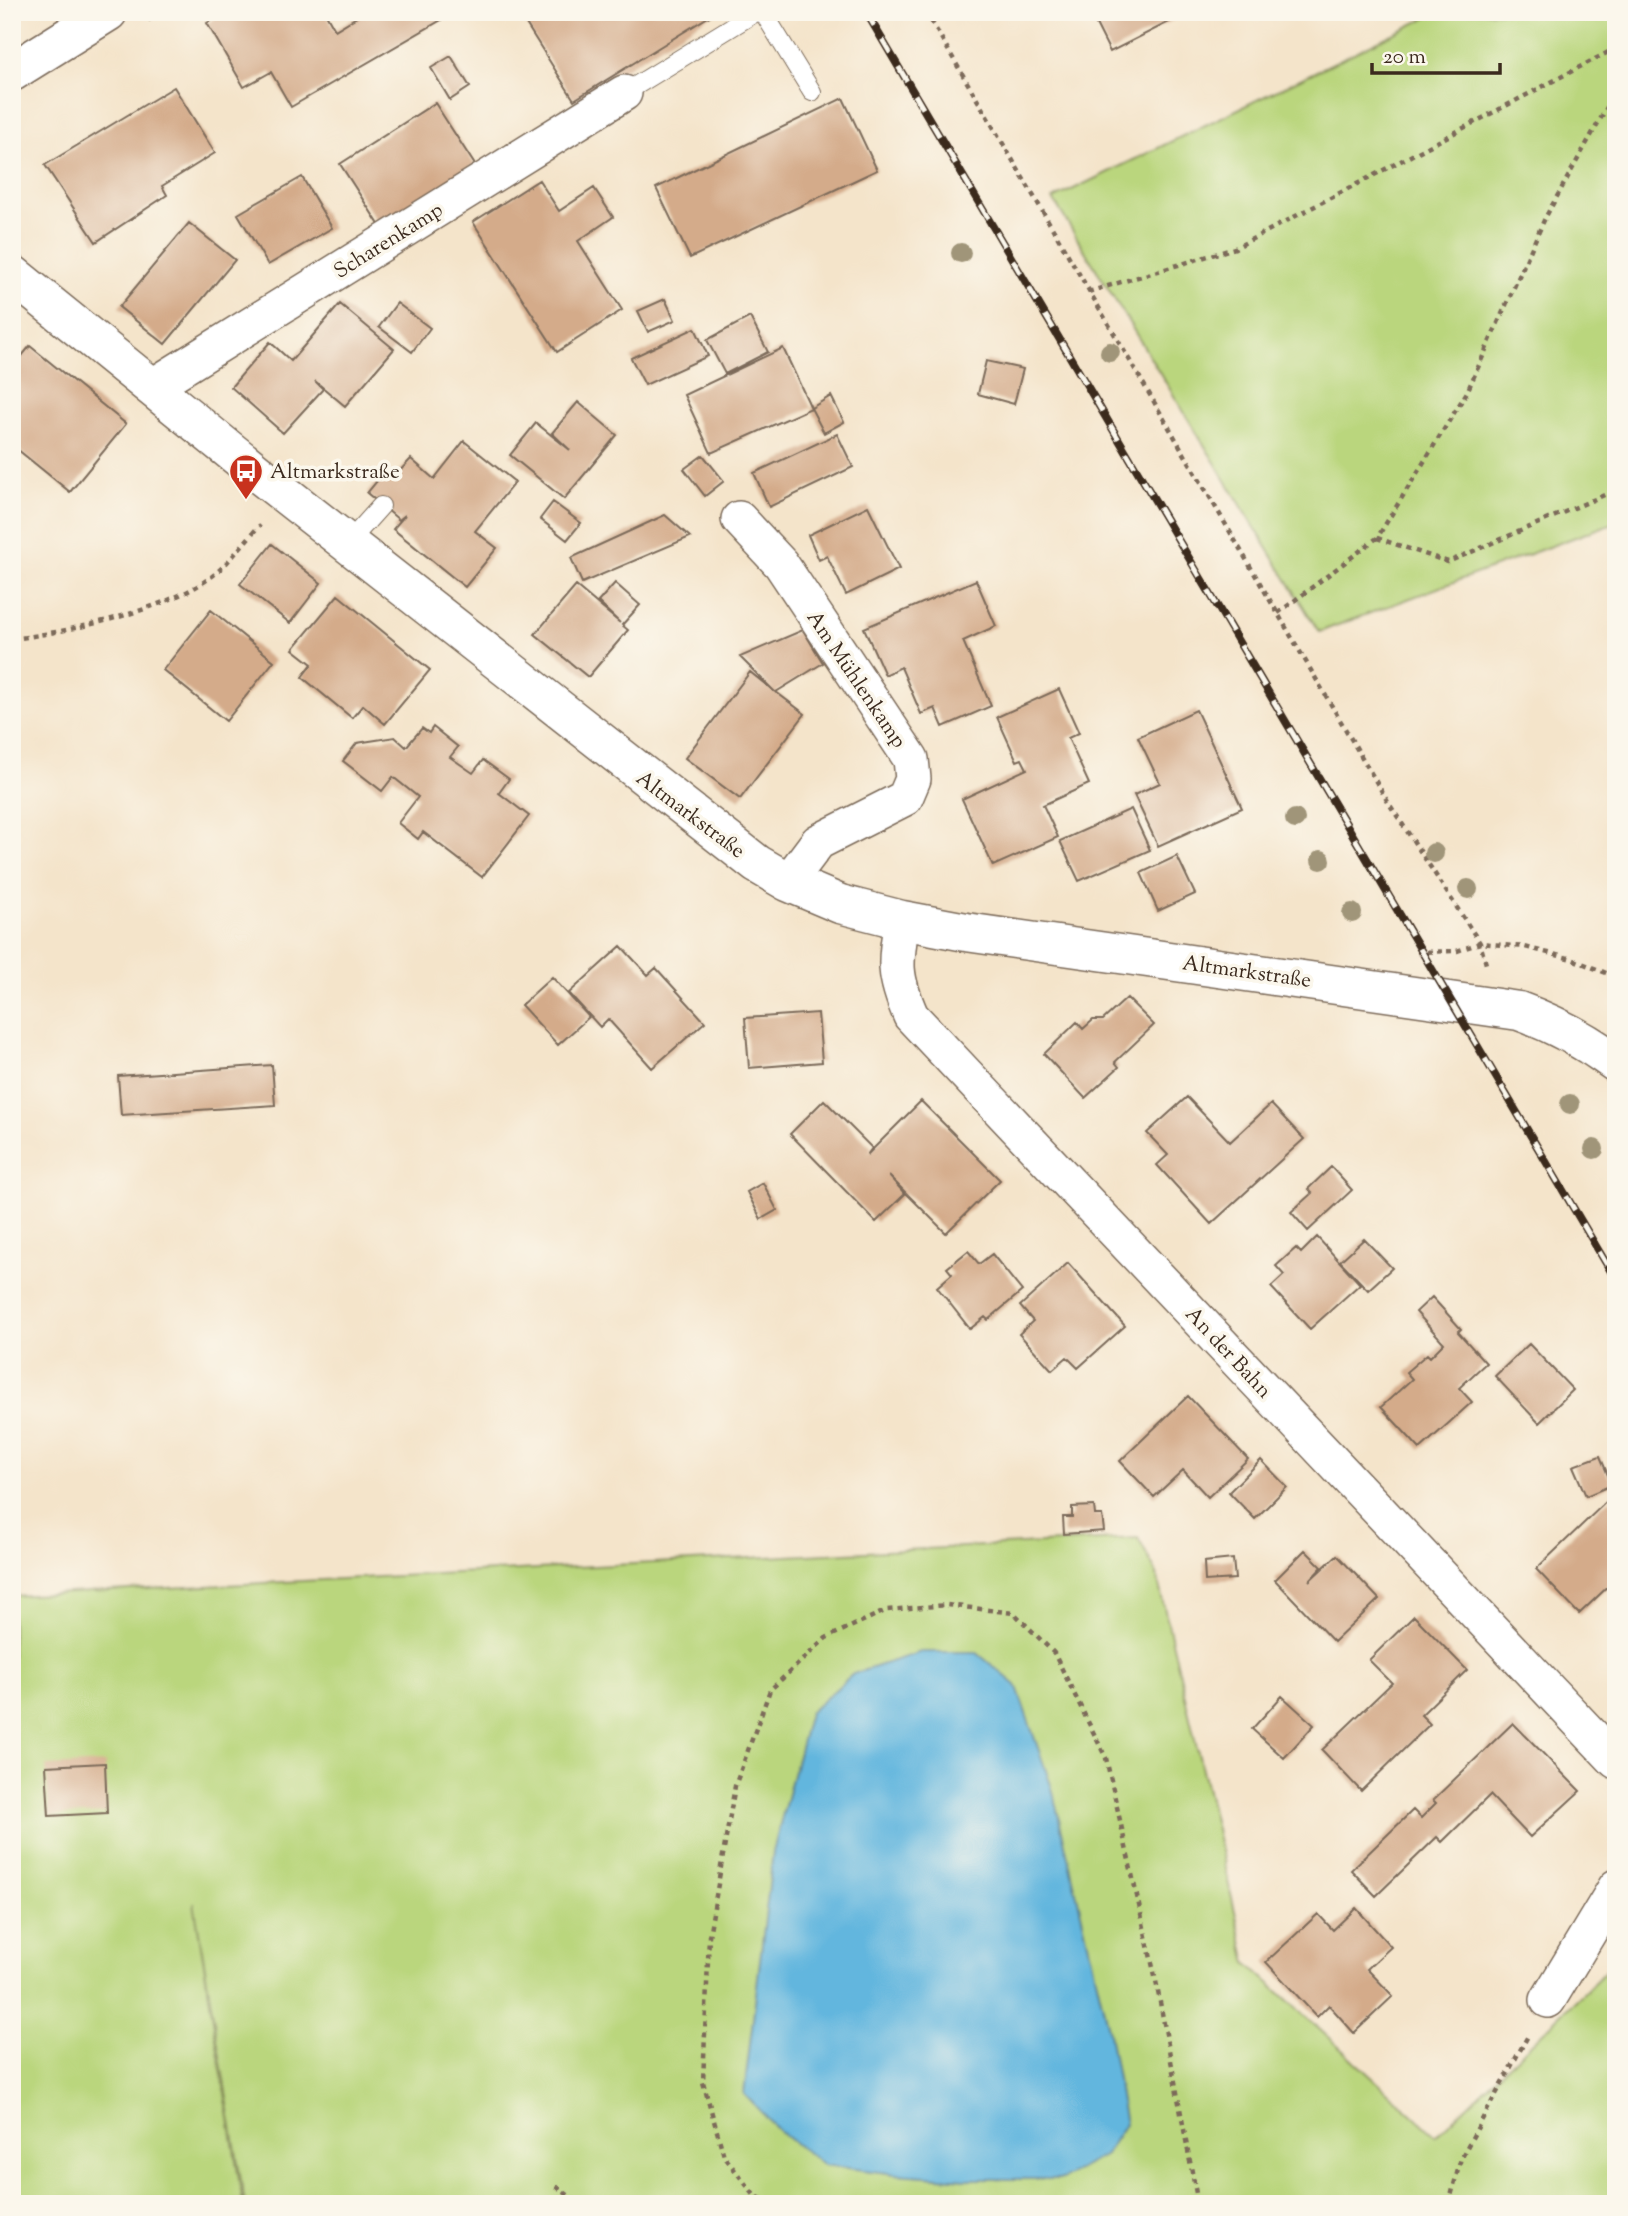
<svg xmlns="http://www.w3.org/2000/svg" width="1628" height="2216" viewBox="0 0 1628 2216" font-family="'Sorts Mill Goudy',serif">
<rect width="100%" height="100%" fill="#fbf7ec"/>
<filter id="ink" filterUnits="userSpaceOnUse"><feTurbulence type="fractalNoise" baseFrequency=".0143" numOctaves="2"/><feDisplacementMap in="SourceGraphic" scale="14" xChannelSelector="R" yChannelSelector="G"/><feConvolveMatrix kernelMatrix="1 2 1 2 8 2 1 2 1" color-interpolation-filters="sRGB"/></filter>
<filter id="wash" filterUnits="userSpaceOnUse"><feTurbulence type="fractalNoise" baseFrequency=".00686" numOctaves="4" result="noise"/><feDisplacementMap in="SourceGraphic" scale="28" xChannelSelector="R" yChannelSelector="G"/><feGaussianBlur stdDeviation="1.57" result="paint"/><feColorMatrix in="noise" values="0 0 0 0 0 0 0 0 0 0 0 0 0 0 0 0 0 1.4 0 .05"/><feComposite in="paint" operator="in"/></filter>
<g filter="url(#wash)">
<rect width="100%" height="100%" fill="#f4e4ca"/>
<path fill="#bad67d" stroke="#7a804e" stroke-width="2" d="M1438 12H1616V522L1319 632 1053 199Z
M1138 1538 1156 1572 1247 1963 1436 2136 1616 1961V2204H245L194 1903 243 2204H12V1596Z"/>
<path fill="#62b6de" stroke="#4e707e" stroke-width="2" d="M921 1652H976L1016 1685 1052 1788 1109 2033 1125 2124 1105 2155 1062 2179H967L896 2174 823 2165 779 2131 744 2094 773 1852 809 1713 853 1674Z"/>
<g id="blocks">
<path fill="#d4ab8a" d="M225 12H325L335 30 365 12H437L441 20 291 107 271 72 244 87 207 23Z
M540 12H716L574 100 525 22Z
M1090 12H1177L1179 17 1110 52Z
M451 56 470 87 450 100 431 68Z
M174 87 215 153 162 186 167 195 96 242 45 165Z
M843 98 877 170 690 258 656 188Z
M435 103 475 165 380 226 340 164Z
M302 177 332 228 268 265 238 214Z
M539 180 559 211 594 188 613 217 578 241 622 310 557 352 473 222Z
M189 223 235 260 165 344 119 307Z
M665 299 675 320 648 332 638 311Z
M397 303 430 328 412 352 379 327Z
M340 304 394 349 345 406 315 381 323 389 283 433 231 387 270 342 291 361Z
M750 317 768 352 725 374 707 340Z
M695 328 708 356 645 385 631 358Z
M30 346 126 424 70 492 12 445V368Z
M783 348 811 408 831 396 844 422 824 433 811 408 711 453 684 395Z
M986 361 1023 369 1014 404 978 394Z
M578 402 617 435 564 499 510 455 536 423 570 450 552 433Z
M837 434 853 467 769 507 754 473Z
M464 441 515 482 475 531 497 548 465 587 393 529 405 515 399 520 367 493 386 470 394 477 411 459 434 479Z
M703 455 724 481 705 496 684 469Z
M553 502 581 523 567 540 540 519Z
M868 506 899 569 846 595 827 556 819 560 808 535Z
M665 515 690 537 582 583 571 558Z
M272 544 321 583 290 623 240 584Z
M976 580 996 626 963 641 991 706 943 727 935 708 921 714 901 667 885 675 864 628Z
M615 583 640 605 622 625 628 630 588 677 535 634 576 586 620 623 598 602Z
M338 595 430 670 385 724 363 705 352 718 302 677 312 664 293 649Z
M211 610 274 661 226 721 163 670Z
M803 630 823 663 776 692 805 714 740 799 685 758 750 672 775 692 740 657Z
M1059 689 1079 733 1068 738 1089 784 1043 805 1058 837 993 866 962 799 1027 769 1022 759 1017 761 997 717Z
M1196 710 1242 808 1158 846 1134 795 1160 783 1138 737Z
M433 727 458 747 450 757 473 773 483 760 509 779 499 793 529 816 482 877 423 832 418 839 398 823 418 797 393 777 382 791 343 761 357 743 395 737 406 747 422 728 429 733Z
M1131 809 1150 850 1079 881 1060 841Z
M1177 856 1195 894 1158 911 1141 873Z
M621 946 648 975 656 968 705 1022 652 1068 608 1019 600 1027 569 993Z
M552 977 589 1017 558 1045 521 1005Z
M1127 998 1154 1025 1115 1062 1119 1067 1085 1098 1044 1054 1077 1022 1083 1029 1093 1020H1103Z
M818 1013 822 1062 749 1068 745 1018Z
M272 1065 275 1105 121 1115 118 1076Z
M1187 1097 1230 1142 1271 1104 1304 1139 1211 1224 1157 1165 1168 1155 1147 1133Z
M824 1100 872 1148 867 1155 921 1101 1000 1180 946 1233 889 1176 905 1194 876 1222 790 1134Z
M1331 1167 1352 1190 1308 1231 1291 1212 1312 1193 1308 1189Z
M763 1183 777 1210 761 1219 747 1192Z
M1317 1237 1360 1284 1310 1329 1271 1287 1284 1275 1276 1266 1296 1248 1301 1253Z
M1364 1239 1392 1268 1368 1290 1340 1261Z
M968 1251 979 1264 992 1254 1022 1291 988 1320 985 1317 970 1329 937 1287 952 1274 947 1268Z
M1068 1263 1125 1326 1078 1368 1067 1357 1052 1370 1019 1334 1033 1321 1020 1306Z
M1432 1297 1461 1329 1458 1332 1486 1363 1459 1388 1472 1402 1420 1449 1381 1407 1412 1379 1406 1372 1427 1354 1430 1357 1444 1343 1416 1312Z
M1529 1344 1573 1390 1539 1423 1495 1376Z
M1188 1396 1248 1459 1208 1497 1183 1470 1154 1497 1120 1461Z
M1600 1456 1612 1485 1586 1496 1573 1466Z
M1261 1460 1287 1487 1255 1519 1229 1492Z
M1609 1499 1616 1505V1583L1614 1581 1579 1614 1536 1569Z
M1094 1506 1095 1515H1102L1104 1531 1064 1534 1063 1517H1072V1507Z
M1305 1550 1322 1567 1309 1581 1337 1555 1379 1599 1334 1642 1275 1580Z
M1233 1559 1235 1579 1205 1581 1204 1562Z
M1414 1616 1467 1670 1421 1715 1430 1724 1361 1791 1322 1750 1392 1683 1369 1660Z
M1282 1696 1314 1725 1284 1758 1252 1729Z
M1513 1723 1580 1791 1530 1837 1490 1795 1442 1842 1437 1837 1376 1896 1351 1870 1413 1810 1421 1818 1436 1803 1433 1800Z
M105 1763 107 1813 49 1816 46 1766Z
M1356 1908 1391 1947 1367 1969 1393 1996 1354 2033 1329 2005 1317 2017 1266 1962 1318 1914 1333 1930Z"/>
</g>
</g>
<g filter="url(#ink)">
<use href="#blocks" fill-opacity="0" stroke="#7c6b5a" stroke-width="2"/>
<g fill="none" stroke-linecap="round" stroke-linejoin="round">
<g stroke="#7c6b5a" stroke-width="20">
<path id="service" d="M763 12 812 92
M624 93 756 12
M347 544 381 506"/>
</g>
<g stroke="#7c6b5a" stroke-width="38">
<path id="minor" d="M153 386 624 93
M739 519 781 564 911 759 913 779 905 798 818 842 788 882
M902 920C895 963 893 975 911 1016L1616 1761
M1548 2000 1616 1887"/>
</g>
<g stroke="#7c6b5a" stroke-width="41">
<path id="tertiary" d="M12 72 108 12"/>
</g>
<g stroke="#7c6b5a" stroke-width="41">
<path id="secondary" d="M12 274 259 474 757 864 788 882 840 904 902 920 966 932 1519 1011C1555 1024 1585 1040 1616 1063"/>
</g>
<path stroke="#7c6b5a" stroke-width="4.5" stroke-dasharray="5 5" stroke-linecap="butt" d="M926 12 1388 802 1480 943 1486 964
M148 20 161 12
M1088 292 1235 248 1616 48
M1377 538 1448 562 1616 490
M1278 613 1377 538 1467 392 1545 218 1616 91
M12 639C68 632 174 609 216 573 232 559 246 540 260 525
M1417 952 1457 951 1480 943 1525 947 1572 959 1616 977
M556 2186 580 2204
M752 2204 754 2195
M771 2204 754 2195 724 2156 703 2082 709 1936 735 1786 770 1690 826 1638 887 1610 947 1605 1014 1613 1054 1653 1106 1758 1156 1981 1198 2204
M1449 2204 1461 2158 1529 2034"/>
<use href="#service" stroke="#fff" stroke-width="18"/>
<use href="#minor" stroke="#fff" stroke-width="35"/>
<use href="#tertiary" stroke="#fff" stroke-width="38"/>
<use href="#secondary" stroke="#fff" stroke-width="38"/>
<g stroke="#3b2a1e" stroke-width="8">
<path id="rail" d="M866 12 1616 1280"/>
</g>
<use href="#rail" stroke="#fbf7ec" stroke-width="5" stroke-dasharray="16" stroke-linecap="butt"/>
</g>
<g fill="#a09579">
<circle cx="961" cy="253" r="10"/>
<circle cx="1110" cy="352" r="10"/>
<circle cx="1295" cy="819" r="10"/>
<circle cx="1434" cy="853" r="10"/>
<circle cx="1321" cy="860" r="10"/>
<circle cx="1468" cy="889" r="10"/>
<circle cx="1352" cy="913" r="10"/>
<circle cx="1570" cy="1104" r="10"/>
<circle cx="1594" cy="1149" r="10"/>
</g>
</g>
<defs>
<g id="bus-pin" transform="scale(1.75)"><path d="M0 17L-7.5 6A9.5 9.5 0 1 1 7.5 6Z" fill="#c8321e" stroke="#fbf7ec"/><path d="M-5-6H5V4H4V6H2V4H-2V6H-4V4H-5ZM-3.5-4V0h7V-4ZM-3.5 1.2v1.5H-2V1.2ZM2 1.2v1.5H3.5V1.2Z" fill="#fff"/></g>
</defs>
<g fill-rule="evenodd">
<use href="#bus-pin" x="246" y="471"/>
</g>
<g text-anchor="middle" stroke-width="7" stroke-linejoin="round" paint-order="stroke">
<g font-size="21" fill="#3b2a1e" stroke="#fbf7ec">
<text transform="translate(388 240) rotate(-32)" y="7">Scharenkamp</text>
<text transform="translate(857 679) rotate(56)" y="7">Am Mühlenkamp</text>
<text transform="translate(691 814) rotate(37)" y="7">Altmarkstraße</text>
<text transform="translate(1247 971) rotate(8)" y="7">Altmarkstraße</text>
<text transform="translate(1229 1352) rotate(47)" y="7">An der Bahn</text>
</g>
<g font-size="21" fill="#3b2a1e" stroke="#fbf7ec" text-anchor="start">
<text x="270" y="478">Altmarkstraße</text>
</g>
</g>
<rect width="1628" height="2216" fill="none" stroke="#fbf7ec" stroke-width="42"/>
<path d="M1372 63v10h128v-10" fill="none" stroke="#3b2a1e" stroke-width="3.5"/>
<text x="1383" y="63" font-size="21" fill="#3b2a1e" stroke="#fbf7ec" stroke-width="5" paint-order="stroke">20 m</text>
</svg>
